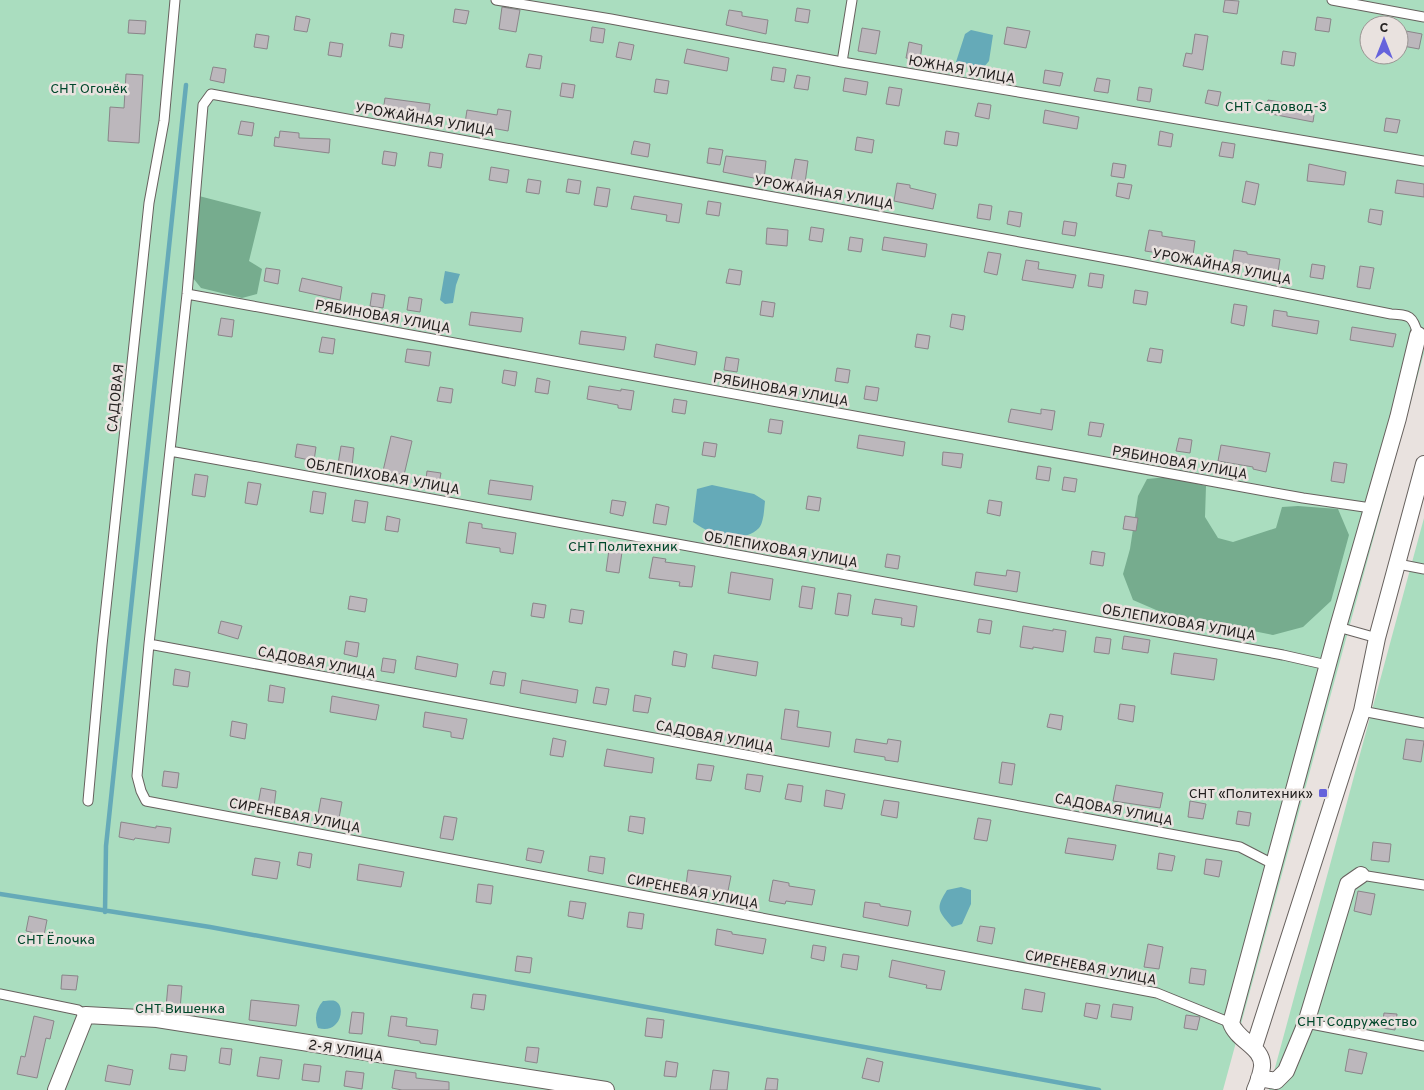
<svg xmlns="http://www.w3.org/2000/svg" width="1424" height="1090" viewBox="0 0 1424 1090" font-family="Overpass,sans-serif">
<rect width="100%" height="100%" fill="#e9e2df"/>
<path fill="#aaddbf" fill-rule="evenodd" d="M0 0H1424V353L1223 1090H0ZM1369 25H1399V55H1369Z
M1424 518V1090H1269Z"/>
<path fill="#76ac8e" d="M199 196 261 212 249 261 262 269 257 294 242 298 201 288 193 278Z
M1168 477 1206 486 1205 517 1218 538 1233 542 1276 528 1282 507 1298 506 1338 509 1349 535 1331 601 1303 627 1273 635 1223 625 1177 619 1133 600 1123 574 1130 549 1138 496 1147 479Z"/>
<path fill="#65aab8" d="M971 30 993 35 989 61 984 67 956 62 965 34Z
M445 271 460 274 456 285 453 303 445 304 440 300Z
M712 485 754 494 765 501C764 509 764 522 759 528 741 546 709 534 693 522L697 489Z
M961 887 971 890V904L962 924 952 927C938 911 935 909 947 890Z
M323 1001C326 1001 332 1000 335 1001 347 1006 340 1035 318 1028 314 1018 316 1009 323 1001Z"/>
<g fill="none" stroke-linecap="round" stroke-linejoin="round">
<path stroke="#65aab8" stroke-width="4.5" d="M0 894 210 927 1099 1090
M105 912 106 846 186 85"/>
</g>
<path fill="#bcb7bc" stroke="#8a8589" d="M1225 0 1239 1 1237 14 1223 12Z
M502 7 520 10 516 32 499 29Z
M797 8 810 10 808 23 795 21Z
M455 9 469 11 466 24 453 22Z
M729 10 742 12V16L768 20 766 34 726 25Z
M296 16 310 19 307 32 294 30Z
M1317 17 1331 19 1329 32 1315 30Z
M129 20 146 21 145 34 128 33Z
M592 27 605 29 603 43 590 41Z
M1007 27 1030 31 1026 48 1004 44Z
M862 28 880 31 876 54 858 51Z
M1406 31 1422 34 1419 49 1403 46Z
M391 33 404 35 402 48 389 46Z
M256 34 269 36 267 49 254 47Z
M1195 34 1208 36 1203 70 1183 66 1186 53 1192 54Z
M330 42 343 44 341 57 328 55Z
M619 42 634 45 631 60 616 57Z
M909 42 922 45 920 60 906 58Z
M687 49 729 58 727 71 684 63Z
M1283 51 1296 53 1294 66 1281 64Z
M529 54 542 56 540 69 526 67Z
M213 67 226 69 224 83 210 80Z
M773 67 786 69 784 82 771 80Z
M1045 70 1063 73 1060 86 1043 83Z
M126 74 143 75 139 143 108 141 110 107 124 108Z
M797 75 810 77 808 90 794 88Z
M845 78 868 82 866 95 843 91Z
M1097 78 1110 80 1108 93 1094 91Z
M656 79 669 81 667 94 654 92Z
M562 83 575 85 573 98 560 96Z
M889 87 902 89 899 106 886 104Z
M1139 87 1152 89 1150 102 1137 100Z
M1208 90 1221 92 1218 106 1205 103Z
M385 98 430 104 428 117 383 111Z
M1268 100 1315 108 1313 122 1266 113Z
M978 103 991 105 989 119 975 116Z
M498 109 511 111 508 131 465 123 467 110 497 115Z
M1045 110 1079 117 1077 129 1043 123Z
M1386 118 1400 120 1397 133 1384 131Z
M241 121 254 123 252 136 238 134Z
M280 131 299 133V138L330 139 329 153 274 146 275 137 279 138Z
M946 131 959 133 957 146 944 144Z
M1160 131 1173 134 1171 147 1158 145Z
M857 137 874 140 872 153 855 150Z
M634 141 650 144 648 157 631 154Z
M1222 142 1235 144 1233 158 1219 156Z
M709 148 723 150 720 165 707 163Z
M384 151 397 153 395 166 382 164Z
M430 152 443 154 441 168 428 166Z
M726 156 766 161 764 180 723 172Z
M795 159 808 161 805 183 791 181Z
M1113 163 1126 165 1124 178 1111 176Z
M1309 164 1346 172 1344 185 1307 181Z
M491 167 509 170 507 183 489 180Z
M528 179 541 181 539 194 526 192Z
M568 179 581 181 579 194 566 192Z
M1397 180 1424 184V197L1395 193Z
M1246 181 1259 184 1255 205 1242 202Z
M897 183 910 185V188L936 194 933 209 894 201Z
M1118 183 1132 185 1129 199 1116 196Z
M597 187 610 189 607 207 594 205Z
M634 196 682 204 679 223 666 221 667 215 631 209Z
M708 201 721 203 719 216 706 214Z
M979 204 992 206 990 220 977 218Z
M1370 209 1383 211 1381 225 1368 222Z
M1009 211 1022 213 1020 227 1007 224Z
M1064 221 1077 223 1075 236 1062 234Z
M811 227 824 229 822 242 809 240Z
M767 228 788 230 787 246 766 244Z
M1149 230 1162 232V236L1195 241 1193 255 1159 249V253L1145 251Z
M850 237 863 239 861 252 848 250Z
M884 237 927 244 925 257 882 250Z
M1234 250 1247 252V254L1280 259 1278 272 1265 270V268L1232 263Z
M988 252 1001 254 997 275 984 272Z
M1026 260 1039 262 1038 269 1076 275 1073 288 1022 280Z
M1312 264 1325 266 1323 279 1310 277Z
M1360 266 1374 268 1370 289 1357 287Z
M266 268 280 270 278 284 264 281Z
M729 269 742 271 740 285 726 283Z
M1090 273 1104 275 1102 288 1088 286Z
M302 278 342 287 340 300 299 291Z
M1135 290 1148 292 1146 305 1133 303Z
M372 293 385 295 383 308 370 306Z
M409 297 422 299 420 312 407 310Z
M762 301 775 303 773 317 760 315Z
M1234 304 1247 306 1244 326 1231 323Z
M1274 310 1287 312V316L1319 321 1317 334 1272 326Z
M471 312 523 318 521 332 469 325Z
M952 314 965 316 963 330 950 327Z
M221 318 234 320 232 337 218 335Z
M1352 327 1396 334 1393 347 1350 340Z
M581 331 626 337 624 350 579 344Z
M917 334 930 336 928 349 915 347Z
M322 337 335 339 333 354 319 352Z
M656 344 697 352 695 365 654 357Z
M1150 348 1163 350 1161 363 1147 361Z
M407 349 431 352 429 366 405 362Z
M726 357 739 359 737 372 724 370Z
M837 368 850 370 848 383 835 381Z
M504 370 517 372 515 386 502 383Z
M537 378 550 381 548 394 535 392Z
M589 386 621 391V389L634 391 631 410 618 408V405L587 399Z
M866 386 879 388 877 401 864 399Z
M440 387 453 389 451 403 437 401Z
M674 399 687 401 685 414 672 412Z
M1011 409 1041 414V409L1055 411 1052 430 1008 422Z
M770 419 783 421 781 434 768 432Z
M1090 422 1104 424 1101 437 1088 435Z
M859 435 905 442 903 456 857 448Z
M391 436 412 441 404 475 383 471Z
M1179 438 1192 440 1190 453 1176 451Z
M704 442 717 444 715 457 702 455Z
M297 444 316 447 314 461 295 457Z
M1221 445 1270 453 1266 472 1253 469V467L1218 461Z
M341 446 354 448 352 466 338 464Z
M943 452 963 454 961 468 942 465Z
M1334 462 1347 464 1344 483 1331 481Z
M1038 466 1051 468 1049 481 1036 479Z
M427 471 441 473 438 489 425 487Z
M195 474 208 476 205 497 192 495Z
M1064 477 1077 479 1075 492 1062 490Z
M490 480 533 486 531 500 488 494Z
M248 482 261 484 257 505 245 503Z
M313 491 326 493 323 514 310 512Z
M808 496 821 498 819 511 806 509Z
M355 500 368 502 365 523 352 521Z
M612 500 626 502 623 516 610 513Z
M989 500 1002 502 1000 516 987 513Z
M656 504 669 507 666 525 653 523Z
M387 516 400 519 398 532 385 530Z
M1125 516 1138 518 1136 531 1123 529Z
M469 522 482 524V528L516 533 513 554 500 552V548L466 543Z
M609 550 622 552 619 573 606 571Z
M1092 551 1105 553 1103 566 1090 564Z
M887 554 900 556 898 569 885 567Z
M653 557 666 559 665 562 695 566 692 587 679 586 680 582 649 578Z
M1007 570 1020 572 1017 592 974 585 976 572 1006 576Z
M731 572 773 579 770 600 728 593Z
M802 586 815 588 812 609 799 607Z
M838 593 851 595 848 616 835 614Z
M350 596 367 599 365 612 348 609Z
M875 599 917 606 914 627 901 625 902 618 872 614Z
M533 603 546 605 544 618 531 616Z
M571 609 584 611 582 624 569 622Z
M979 619 992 621 990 634 977 632Z
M221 621 242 626 238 639 218 633Z
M1023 626 1053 631V629L1066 631 1063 652 1033 647V649L1020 647Z
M1124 636 1150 640 1148 653 1122 649Z
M1096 637 1111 639 1109 654 1094 652Z
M346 641 359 643 357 657 344 654Z
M674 651 687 654 685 667 672 665Z
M1174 653 1217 659 1214 680 1171 674Z
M714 655 758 662 756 676 712 668Z
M417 656 458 664 456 677 415 669Z
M383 658 396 660 394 673 381 671Z
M175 669 190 672 188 687 173 685Z
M493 671 506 673 504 686 490 684Z
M522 680 578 690 576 703 520 693Z
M270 685 285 688 283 703 268 701Z
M596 687 609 689 606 705 593 703Z
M635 695 651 698 648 713 633 711Z
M332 696 379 705 376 720 330 712Z
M1120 704 1135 706 1133 722 1118 719Z
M785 709 799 711 797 727 831 732 829 747 781 739Z
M425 712 467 719 463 739 451 737V732L423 727Z
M1050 714 1063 716 1061 730 1047 727Z
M232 721 247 724 245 739 230 736Z
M553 738 566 741 563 757 550 755Z
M856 739 887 744 888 739 901 741 898 762 885 760V757L854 752Z
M1406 739 1424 741 1421 762 1403 759Z
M607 749 654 758 652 773 604 766Z
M1002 762 1015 764 1012 785 999 783Z
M698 764 714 766 711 781 696 779Z
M164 771 179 773 177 788 162 786Z
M747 774 763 776 760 792 745 789Z
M788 784 803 786 801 802 785 799Z
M1116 785 1163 793 1160 808 1113 801Z
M261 788 276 791 274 807 258 804Z
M826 790 845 794 842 809 824 806Z
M321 798 342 802 339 818 318 814Z
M884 800 899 802 897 818 881 815Z
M1190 801 1206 804 1203 819 1188 817Z
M1238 811 1251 813 1249 826 1236 824Z
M444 816 457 818 453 840 440 838Z
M630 816 645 818 643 834 628 831Z
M978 818 991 820 987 841 974 839Z
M121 822 156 828V826L171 828 169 843 135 838 134 840 119 837Z
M1068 838 1116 845 1113 860 1065 853Z
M1373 842 1391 844 1389 862 1371 860Z
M528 848 544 851 541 863 526 860Z
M299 852 312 854 310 868 297 865Z
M1159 853 1175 856 1172 871 1157 869Z
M590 856 605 858 603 874 588 871Z
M255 858 280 862 277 879 252 875Z
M1206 859 1222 861 1219 877 1204 874Z
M359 864 404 872 401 887 357 880Z
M688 870 731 876 728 891 686 885Z
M773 880 789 883V886L815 890 812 905 786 901 785 904 769 901Z
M478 884 493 886 491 904 476 902Z
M1358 891 1375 894 1371 915 1354 911Z
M570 901 586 903 583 919 568 916Z
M865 902 880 904V906L911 911 908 926 863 917Z
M629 912 644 914 642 929 627 927Z
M29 916 47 920 44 935 26 931Z
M980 926 995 928 992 944 977 941Z
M717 929 732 932V934L766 939 763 954 715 945Z
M1148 944 1163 947 1159 969 1144 967Z
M813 945 826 947 824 961 811 958Z
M843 954 859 956 857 970 841 967Z
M517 956 532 958 530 973 515 971Z
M892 960 945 971 941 990 926 988 927 985 889 977Z
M1191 968 1206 970 1204 985 1189 983Z
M62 975 78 976 76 990 61 989Z
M168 985 182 986 180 1009 166 1007Z
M1025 989 1045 993 1042 1012 1022 1009Z
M473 994 486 995 484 1010 471 1008Z
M251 1000 299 1005 296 1026 249 1020Z
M1086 1003 1100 1005 1097 1019 1084 1016Z
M1113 1004 1133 1007 1131 1020 1111 1017Z
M352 1012 364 1013 362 1034 349 1033Z
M1384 1013 1397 1014 1395 1030 1382 1028Z
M1186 1015 1200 1017 1197 1030 1184 1028Z
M34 1016 54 1021 50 1039 46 1038 37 1078 17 1074 21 1056 25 1057Z
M391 1016 407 1018 406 1026 438 1030 436 1045 420 1043V1041L388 1036Z
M647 1018 664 1020 662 1038 645 1036Z
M527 1047 539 1048 537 1063 525 1061Z
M221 1048 232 1049 230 1065 219 1063Z
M1349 1049 1367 1053 1362 1074 1345 1071Z
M171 1054 187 1056 185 1071 169 1069Z
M260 1057 282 1060 279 1079 257 1076Z
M867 1058 883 1062 879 1082 862 1078Z
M666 1061 678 1063 676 1077 664 1076Z
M304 1064 321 1066 319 1082 302 1080Z
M108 1065 133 1070 130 1085 105 1081Z
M395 1070 416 1073V1078L449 1082V1090H402L392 1088Z
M713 1070 729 1072 727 1090H710Z
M346 1071 364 1073 362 1089 344 1086Z
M767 1078 778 1079 777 1090H765Z"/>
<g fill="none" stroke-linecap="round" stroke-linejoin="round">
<g stroke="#67615e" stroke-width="11">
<path id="service" d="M496 0 611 19 842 62 1424 161
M1332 0 1424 17
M842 62 852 0
M187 294 1303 498 1371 508
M170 451 1283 655 1327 665
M1398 564 1424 569
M1338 627 1377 638
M149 644 1240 847 1273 864
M1362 711 1424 723
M88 801 102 645 149 203 164 121 175 0
M1361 875 1424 885
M0 994 78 1010 86 1015
M1231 1023 1157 993 146 801 141 791 137 776 149 644 187 294 203 105 211 94 1129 262 1391 314C1409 315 1413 315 1418 335
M1306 1023 1424 1046"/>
</g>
<g stroke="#67615e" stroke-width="18">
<path id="minor" d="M1254 1047 1362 711 1377 638 1424 464
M1259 1078 1276 1081 1286 1071 1306 1023 1348 884 1361 875
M56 1090 86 1015 157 1019 606 1090
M1255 1090C1258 1083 1261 1074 1262 1067 1264 1047 1237 1041 1231 1023L1338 627 1398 418 1418 335"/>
</g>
<use href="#service" stroke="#fff" stroke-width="9"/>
<use href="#minor" stroke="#fff" stroke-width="16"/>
</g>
<rect fill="#6663dc" stroke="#e9e2df" stroke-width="2" x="1318" y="788" width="10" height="10" rx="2.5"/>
<g text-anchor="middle" stroke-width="5" stroke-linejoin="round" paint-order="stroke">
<g font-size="14" fill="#242120" stroke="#e9e2df">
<text transform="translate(962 69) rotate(10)" y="5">ЮЖНАЯ УЛИЦА</text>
<text transform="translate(425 119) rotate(10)" y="5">УРОЖАЙНАЯ УЛИЦА</text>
<text transform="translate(824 192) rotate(10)" y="5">УРОЖАЙНАЯ УЛИЦА</text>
<text transform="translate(1222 266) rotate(11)" y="5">УРОЖАЙНАЯ УЛИЦА</text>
<text transform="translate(383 316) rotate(10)" y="5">РЯБИНОВАЯ УЛИЦА</text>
<text transform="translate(781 389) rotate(10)" y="5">РЯБИНОВАЯ УЛИЦА</text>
<text transform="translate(115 398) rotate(-84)" y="5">САДОВАЯ</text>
<text transform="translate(1180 462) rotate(10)" y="5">РЯБИНОВАЯ УЛИЦА</text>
<text transform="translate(383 476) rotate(10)" y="5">ОБЛЕПИХОВАЯ УЛИЦА</text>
<text transform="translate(781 549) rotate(10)" y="5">ОБЛЕПИХОВАЯ УЛИЦА</text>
<text transform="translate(1179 622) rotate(10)" y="5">ОБЛЕПИХОВАЯ УЛИЦА</text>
<text transform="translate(317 662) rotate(11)" y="5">САДОВАЯ УЛИЦА</text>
<text transform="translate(715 736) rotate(11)" y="5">САДОВАЯ УЛИЦА</text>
<text transform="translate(1114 809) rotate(11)" y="5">САДОВАЯ УЛИЦА</text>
<text transform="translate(295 815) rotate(11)" y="5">СИРЕНЕВАЯ УЛИЦА</text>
<text transform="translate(693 891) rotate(11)" y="5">СИРЕНЕВАЯ УЛИЦА</text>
<text transform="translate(1091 967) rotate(11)" y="5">СИРЕНЕВАЯ УЛИЦА</text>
<text transform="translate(346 1050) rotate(9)" y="5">2-Я УЛИЦА</text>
</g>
<g font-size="14" fill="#00482b" stroke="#e9e2df">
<text x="89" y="93">СНТ Огонёк</text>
<text x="1276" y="111">СНТ Садовод-3</text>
<text x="623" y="551">СНТ Политехник</text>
<text x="56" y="944">СНТ Ёлочка</text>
<text x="180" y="1013">СНТ Вишенка</text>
<text x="1357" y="1026">СНТ Содружество</text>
</g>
<g font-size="14" fill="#242120" stroke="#e9e2df" text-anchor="end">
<text x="1313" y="798">СНТ «Политехник»</text>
</g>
</g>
<g transform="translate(1384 40)"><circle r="24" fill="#e9e2df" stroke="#9a9593"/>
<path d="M0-4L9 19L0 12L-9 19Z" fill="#6663dc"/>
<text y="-8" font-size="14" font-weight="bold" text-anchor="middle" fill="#242120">С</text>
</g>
</svg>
